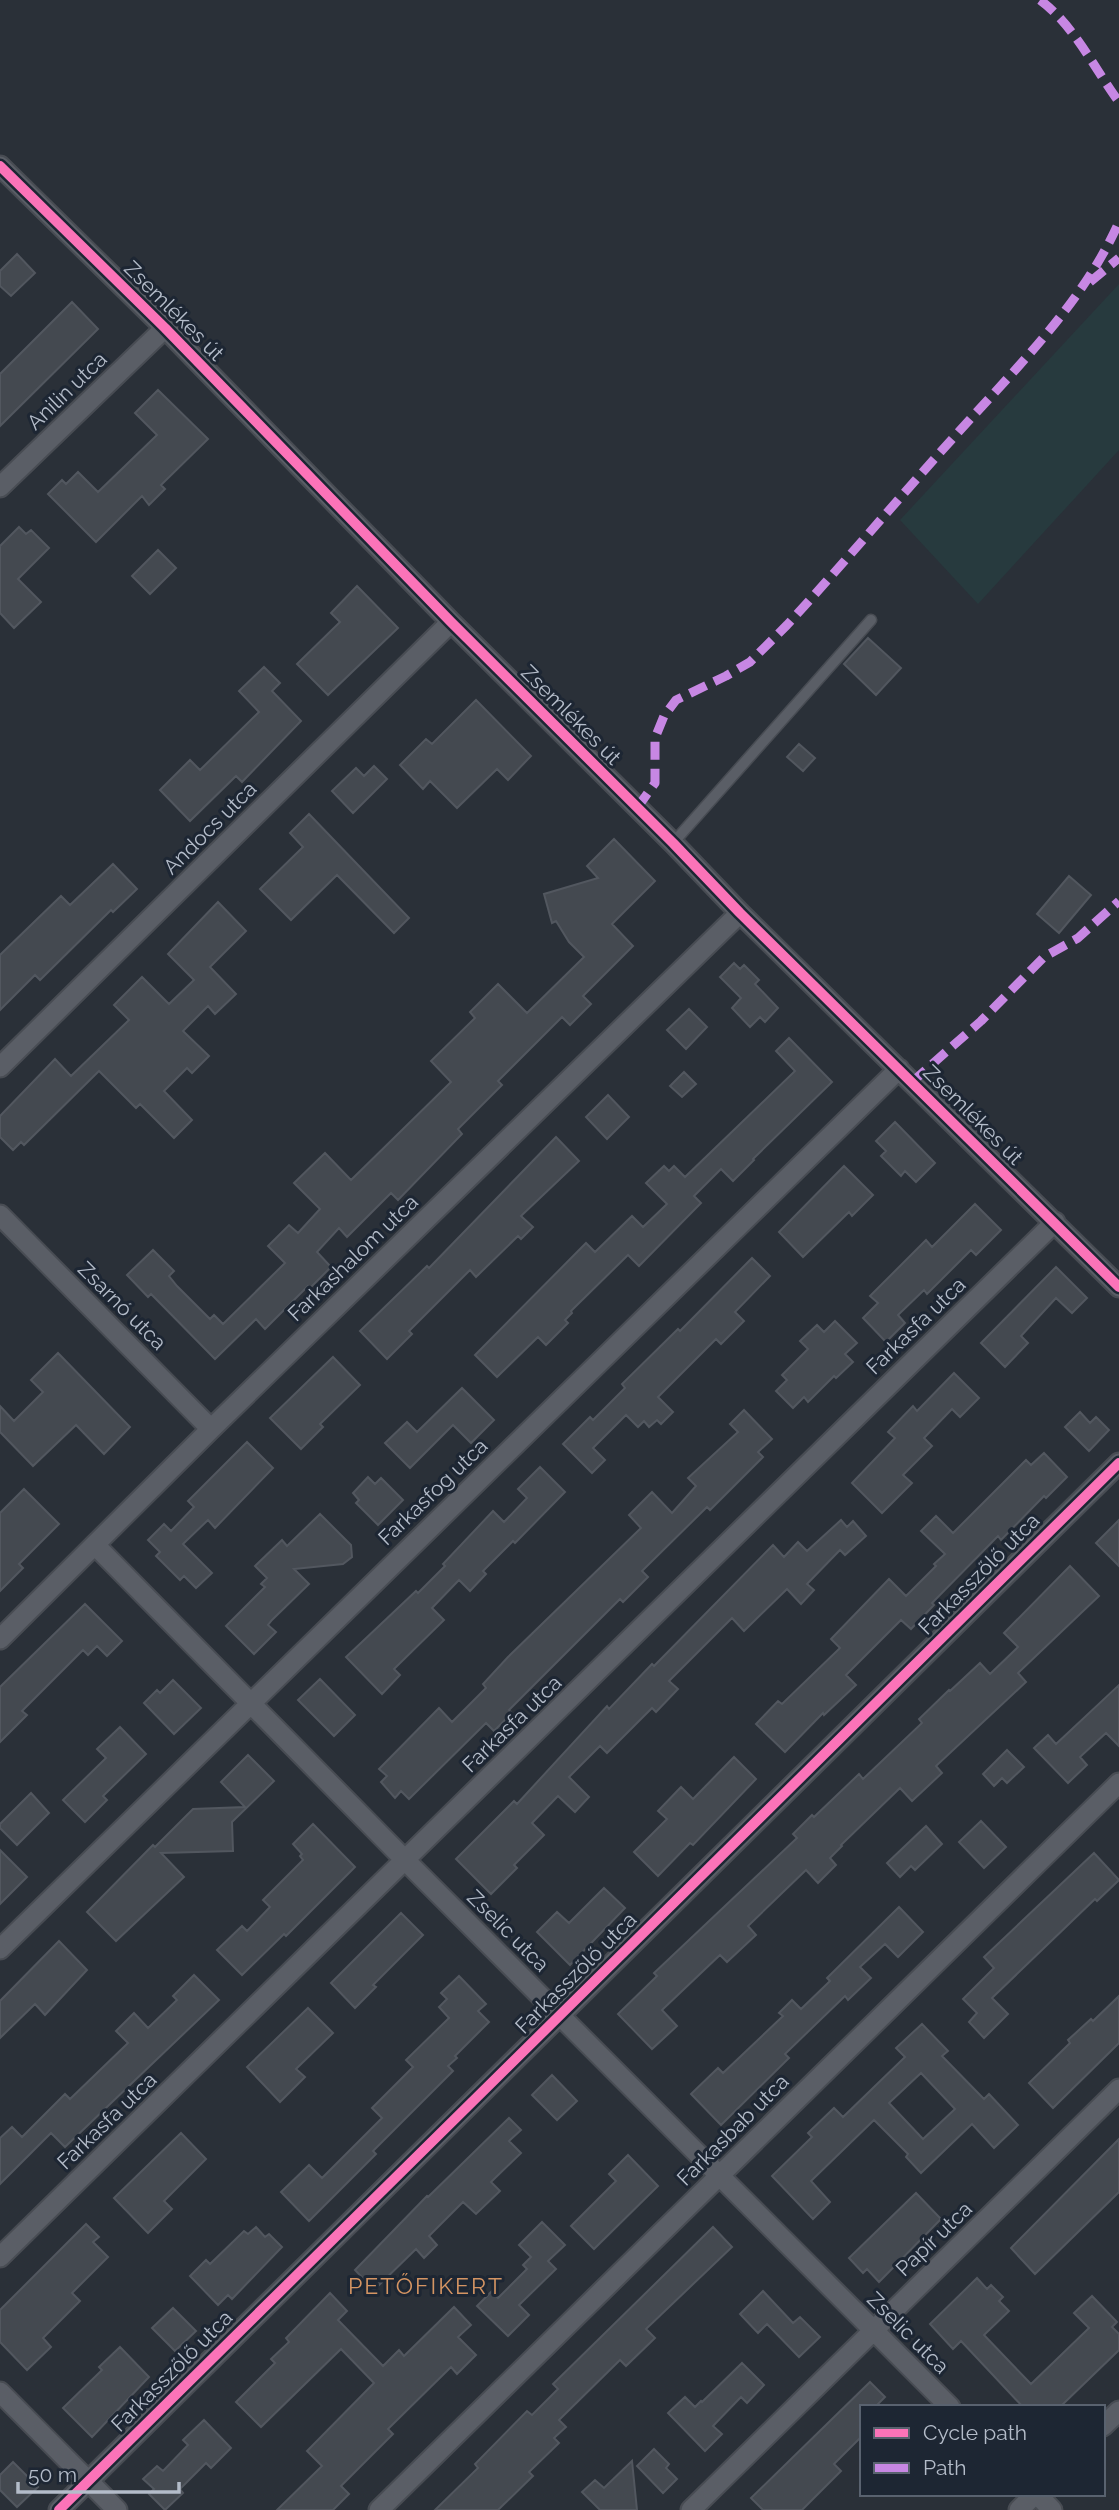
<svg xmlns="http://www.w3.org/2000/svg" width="1119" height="2510" viewBox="0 0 1119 2510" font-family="Raleway,sans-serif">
<rect width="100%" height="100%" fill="#2a3038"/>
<path fill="#273a3e" d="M1119 284V450L978 604 900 520Z"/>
<path fill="#444950" stroke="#52575f" stroke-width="2" fill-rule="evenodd" d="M17 254 35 273 11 296 0 286V271Z
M72 302 98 329 0 426V374Z
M158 390 208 439 161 485 165 489 149 505 142 496 96 542 48 494 62 480 66 484 78 472 98 492 157 435 135 413Z
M19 527 26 534 31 530 49 548 18 579 41 602 14 628 0 613V546Z
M158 550 176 568 150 594 132 576Z
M357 586 398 628 328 695 297 664 340 622 331 613Z
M868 638 901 668 876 695 844 664Z
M264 667 280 683 272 691 301 721 242 782 236 776 190 821 160 790 190 760 200 770 259 712 239 691Z
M476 700 531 756 508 780 497 769 457 808 430 781 423 789 400 765 426 739 432 744Z
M799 744 815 758 803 771 787 757Z
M374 766 387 779 353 813 332 791 356 768 364 776Z
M309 814 409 918 394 933 337 875 291 920 260 889 303 847 290 833Z
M614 839 655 881 612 924 633 946 583 996 591 1004 570 1025 562 1017 498 1081 502 1085 458 1129 462 1134 398 1200 391 1193 347 1237 339 1228 317 1252 331 1267 310 1288 308 1286 265 1329 256 1319 215 1359 151 1294 148 1297 127 1275 153 1250 174 1271 169 1276 177 1286 210 1319 214 1315 223 1324 285 1263 268 1246 289 1225 298 1233 320 1209 294 1183 325 1153 351 1180 451 1082 431 1061 475 1018 470 1012 498 984 527 1013 584 957 569 942 556 921 552 923 544 894 598 878 587 866Z
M113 864 137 889 113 912 111 910 40 980 35 975 0 1010V955L61 896 70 905Z
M1069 876 1091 895 1059 933 1037 914Z
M218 902 246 931 210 967 236 994 215 1014 208 1006 183 1031 209 1056 192 1073 187 1068 164 1091 192 1120 174 1138 140 1104 136 1108 99 1071 24 1145 21 1142 13 1150 0 1137V1116L55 1059 71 1076 129 1020 114 1005 142 977 169 1004 194 980 168 954Z
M734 963 740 969 744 965 759 980 755 984 778 1008 765 1022 760 1017 750 1027 732 1008 741 998 720 977Z
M689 1009 707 1027 686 1049 667 1030Z
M789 1038 832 1082 753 1159 754 1160 733 1181 721 1169 694 1196 701 1203 639 1266 628 1255 571 1311 572 1313 565 1320 568 1323 546 1345 538 1337 497 1377 475 1355 586 1243 595 1252 632 1216 643 1227 667 1204 646 1183 664 1166 669 1171 674 1166 685 1177 795 1071 776 1051Z
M684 1072 696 1084 682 1097 670 1086Z
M608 1095 629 1117 607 1139 586 1117Z
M895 1122 935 1163 916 1182 905 1171 901 1176 881 1156 886 1151 876 1141Z
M556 1137 579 1161 521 1216 533 1227 521 1239 518 1236 476 1277 470 1270 409 1331 412 1334 387 1359 360 1331 427 1266 429 1268Z
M844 1166 873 1195 852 1216 849 1212 803 1257 779 1232Z
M975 1204 1001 1230 976 1255 971 1250 927 1294 924 1290 898 1315 905 1323 886 1342 863 1318 878 1303 870 1296 926 1240 932 1247Z
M752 1258 770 1276 735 1312 744 1321 721 1344 716 1339 658 1397 673 1412 661 1424 657 1420 649 1427 644 1421 638 1427 626 1415 593 1448 605 1460 592 1473 563 1444 590 1417 593 1420 625 1388 622 1384 678 1329 680 1331Z
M1056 1267 1087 1298 1072 1313 1056 1298 1021 1336 1028 1343 1005 1367 981 1343Z
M835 1321 857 1343 845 1354 853 1362 836 1378 834 1376 808 1402 804 1397 793 1408 776 1391 787 1380 782 1375 808 1349 800 1341 817 1325 824 1332Z
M58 1353 130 1427 104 1454 76 1425 33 1466 0 1432V1406L14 1421 43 1392 31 1380Z
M333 1357 360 1385 320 1424 323 1427 301 1449 270 1418Z
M954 1373 979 1398 960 1417 952 1409 924 1438 932 1446 903 1475 912 1483 882 1513 852 1483 895 1438 888 1432 913 1406 917 1411Z
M462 1388 494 1420 471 1443 453 1425 410 1468 385 1443 407 1422 417 1432Z
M744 1410 772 1439 758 1452 763 1457 710 1510 707 1507 642 1571 648 1577 623 1602 620 1599 509 1710 512 1713 494 1731 486 1723 409 1799 401 1791 395 1798 381 1782 387 1776 379 1769 439 1708 452 1722 486 1688 483 1684 508 1657 641 1528 629 1515 652 1492 672 1513 696 1486 688 1478 738 1432 730 1424Z
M1080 1412 1090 1423 1096 1417 1109 1430 1089 1451 1065 1427Z
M247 1442 273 1468 215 1528 208 1520 183 1544 212 1573 196 1588 184 1576 180 1580 156 1556 160 1552 148 1540 164 1524 171 1531 194 1507 188 1501Z
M1044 1453 1067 1477 1046 1498 1044 1496 1001 1540 998 1536 932 1603 934 1605 911 1629 901 1620 846 1675 856 1685 824 1715 823 1713 785 1752 756 1724 778 1701 782 1704 840 1648 831 1639 889 1579 906 1596 936 1566 934 1564 945 1554 921 1531 936 1516 953 1533 1026 1460 1031 1465Z
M540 1467 565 1492 515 1543 513 1541 483 1571 486 1574 470 1591 459 1580 432 1608 444 1620 394 1669 400 1675 382 1694 346 1657 416 1591 418 1593 445 1566 443 1564 493 1511 504 1522 527 1498 518 1489Z
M368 1477 375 1484 381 1478 403 1500 378 1525 356 1503 359 1500 353 1493Z
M24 1489 59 1524 19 1564 23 1568 0 1591V1513Z
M320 1514 351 1545 352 1557 343 1564 294 1569 309 1584 272 1620 268 1625 276 1632 254 1654 226 1626 265 1587 261 1584 267 1578 255 1566 282 1540 287 1546Z
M841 1520 847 1527 853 1521 866 1536 845 1555 840 1550 807 1584 814 1590 801 1604 787 1589 744 1631 732 1618 669 1681 678 1689 656 1712 652 1708 607 1753 600 1746 569 1777 589 1797 575 1812 558 1796 532 1823 544 1835 514 1865 517 1868 491 1894 456 1859 514 1801 517 1804 607 1706 609 1709 652 1664 654 1666 773 1545 784 1557 798 1542 807 1551Z
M1119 1520V1566L1096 1543Z
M1070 1566 1099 1596 1018 1673 1026 1682 936 1766 942 1773 912 1801 900 1788 841 1845 842 1846 830 1858 836 1865 818 1883 806 1870 748 1926 756 1935 727 1962 720 1955 662 2010 677 2026 652 2049 618 2014 657 1976 654 1973 797 1838 793 1834 812 1815 814 1817 859 1774 863 1779 922 1723 919 1719 949 1690 950 1691 980 1663 990 1674 1018 1647 1004 1633Z
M85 1604 122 1641 107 1656 97 1646 88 1655 83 1650 22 1711 27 1715 0 1742V1687Z
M320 1679 355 1715 334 1736 298 1700Z
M173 1680 201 1708 174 1734 144 1703 157 1690 160 1693Z
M1119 1685V1746L1106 1733 1080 1757 1087 1765 1068 1783 1034 1748 1048 1735 1056 1744Z
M120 1727 146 1754 103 1796 107 1800 85 1822 63 1800 106 1758 97 1749Z
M1007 1750 1024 1767 1007 1783 1002 1778 994 1786 983 1774Z
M248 1755 274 1781 232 1822 233 1851 161 1853 184 1877 116 1941 87 1912 153 1845 155 1847 193 1809 245 1807 221 1782Z
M734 1757 756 1779 693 1845 690 1843 658 1876 634 1852 667 1819 658 1811 681 1787 693 1799Z
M31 1793 49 1813 17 1845 0 1828V1824Z
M981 1821 1006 1847 984 1868 959 1842Z
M313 1824 355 1867 286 1936 284 1934 242 1975 217 1950 242 1926 247 1931 270 1907 263 1900 303 1860 300 1856 302 1854 293 1844Z
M926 1826 942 1844 915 1870 911 1866 900 1877 887 1863Z
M0 1850 27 1877 0 1904Z
M1094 1853 1119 1880 1097 1901 1095 1899 992 1998 1008 2014 984 2038 969 2022 977 2013 963 1999 994 1968 984 1957Z
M604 1888 625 1908 570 1965 537 1932 557 1912 569 1923Z
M899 1907 923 1932 898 1957 885 1944 860 1967 871 1978 848 2000 845 1996 785 2054 789 2058 721 2125 691 2094 718 2068 723 2073 783 2016 779 2013 792 2000 801 2009 830 1981 827 1978Z
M401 1913 423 1935 373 1985 376 1987 355 2008 331 1983Z
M59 1941 87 1970 45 2015 35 2004 0 2038V2001Z
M194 1975 219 2000 65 2147 51 2133 0 2184V2138L12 2127 22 2137 65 2094 70 2099 128 2043 116 2031 134 2013 148 2028 177 2000 173 1996Z
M459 1976 486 2004 478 2011 489 2022 455 2056 457 2058 448 2066 453 2071 373 2151 376 2154 309 2221 281 2192 309 2165 322 2178 382 2118 372 2108 413 2067 406 2060 449 2018 439 2007 447 1999 441 1993Z
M1119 1996V2043L1053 2108 1029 2083 1070 2043 1068 2040 1091 2019 1093 2021Z
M308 2008 333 2033 296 2069 305 2077 280 2102 247 2067Z
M922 2024 948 2051 942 2056 984 2099 989 2094 1018 2125 994 2148 972 2124 921 2173 906 2157 908 2154 874 2120 811 2181 830 2202 813 2219 772 2176 812 2137 808 2133 834 2108 843 2117 905 2057 896 2048ZM921 2073 955 2109 923 2139 889 2103Z
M552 2075 577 2101 557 2120 532 2095Z
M509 2118 521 2130 509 2141 521 2153 491 2182 500 2191 476 2214 463 2202 429 2236 437 2245 424 2258 416 2249 374 2290 355 2270 427 2196 428 2197Z
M181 2133 206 2159 164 2201 172 2209 148 2233 114 2198Z
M1119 2139V2192L1035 2274 1011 2248Z
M628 2155 658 2186 594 2249 571 2226 616 2181 609 2174Z
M916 2193 941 2219 879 2282 867 2269 863 2273 849 2258Z
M542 2222 565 2245 548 2261 556 2269 519 2305 529 2315 508 2336 477 2306 492 2291 498 2298 527 2269 523 2265 531 2257 519 2245Z
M86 2224 99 2237 93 2242 108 2257 72 2293 80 2301 43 2338 51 2347 27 2370 0 2342V2310Z
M256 2227 265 2237 269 2234 282 2247 232 2299 228 2295 218 2305 190 2276 206 2260 210 2264 244 2231 248 2234Z
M713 2227 732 2247 646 2329 655 2338 626 2366 620 2360 559 2420 566 2427 554 2438 559 2443 529 2472 533 2476 498 2510H435L478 2468 475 2464 527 2411 532 2415 558 2389 553 2384Z
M977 2278 987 2289 991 2285 1003 2297 999 2301 1009 2311 984 2335 1031 2384 1089 2328 1074 2313 1092 2296 1117 2322 1112 2327 1119 2334V2350L1060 2407H1023L961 2341 953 2349 930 2324Z
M763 2291 793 2323 800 2317 820 2337 799 2357 767 2324 758 2333 740 2314Z
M330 2293 347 2311 338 2320 383 2366 399 2350 404 2356 454 2307 471 2325 458 2337 476 2355 457 2374 451 2367 388 2429 393 2434 341 2486 349 2494 333 2510H277L322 2466 307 2451 374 2383 341 2349 261 2427 236 2402 275 2363 271 2359 289 2342 286 2338Z
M173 2308 196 2331 175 2351 152 2328Z
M120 2347 149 2377 92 2437 63 2408 102 2370 99 2367Z
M742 2363 764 2385 747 2403 741 2397 713 2426 722 2434 705 2451 668 2413 685 2397 695 2407 701 2401 702 2402Z
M870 2382 885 2397 875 2407H862V2436L834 2464 841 2471 802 2510H763L751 2498Z
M204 2420 231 2448 211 2468 206 2463 180 2489 183 2493 165 2510 149 2494 154 2489 143 2479 157 2466 163 2471 188 2445 183 2440Z
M654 2449 669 2464 666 2468 677 2479 663 2493 637 2466Z
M632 2461 637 2510H600L582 2492 595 2480 604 2488Z
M13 2462 38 2487 17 2507 0 2490V2475Z"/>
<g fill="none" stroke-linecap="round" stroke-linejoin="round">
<g stroke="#484c53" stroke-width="13">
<path id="lane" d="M673 843 871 620"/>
</g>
<g stroke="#484c53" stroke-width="23">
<path id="street" d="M0 166 165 328 451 622 673 843 740 913 1119 1287
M0 487 165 328
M0 1067 451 622
M0 1215 211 1429
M95 1545 405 1860 950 2407
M0 1639 211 1429 740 913
M0 1949 899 1069
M0 2257 1055 1222
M0 2392 117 2510
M1103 2426 1119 2411
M1037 2494 1052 2510
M59 2510 1119 1463
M379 2510 1119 1783
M691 2510 1119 2089
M1019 2510 1035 2494"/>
</g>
<use href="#lane" stroke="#5a5e66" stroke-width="10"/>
<use href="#street" stroke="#5a5e66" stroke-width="19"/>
<path stroke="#c787e3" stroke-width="9" stroke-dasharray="18 9" stroke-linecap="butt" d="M1040 0C1074 25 1094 68 1119 102
M1090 282 1119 258
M637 808 655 783V738L664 716 676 700 726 676 750 662 787 625C844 563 898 499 954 437 1014 370 1082 305 1119 222
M912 1082 981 1021 1044 957 1078 938 1119 901"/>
<g stroke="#1d2633" stroke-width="15">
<path id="cycleway" d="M0 166 165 328 451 622 673 843 740 913 1119 1287
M59 2510 1119 1463"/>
</g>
<use href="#cycleway" stroke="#fb73b8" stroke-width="10"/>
</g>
<g text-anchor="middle" stroke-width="6" stroke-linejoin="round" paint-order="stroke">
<g font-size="21" fill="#b4bcc9" stroke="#1d2633">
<text transform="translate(174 311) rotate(45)" y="7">Zsemlékes út</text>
<text transform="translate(67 391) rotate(-44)" y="7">Anilin utca</text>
<text transform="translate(571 715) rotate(45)" y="7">Zsemlékes út</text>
<text transform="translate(210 828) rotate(-45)" y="7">Andocs utca</text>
<text transform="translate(973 1115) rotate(45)" y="7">Zsemlékes út</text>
<text transform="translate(353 1258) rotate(-44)" y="7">Farkashalom utca</text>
<text transform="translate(122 1306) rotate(45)" y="7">Zsarnó utca</text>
<text transform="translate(916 1326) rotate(-44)" y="7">Farkasfa utca</text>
<text transform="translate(433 1492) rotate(-44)" y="7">Farkasfog utca</text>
<text transform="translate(979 1574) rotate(-45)" y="7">Farkasszőlő utca</text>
<text transform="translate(512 1724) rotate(-44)" y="7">Farkasfa utca</text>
<text transform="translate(508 1931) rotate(45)" y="7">Zselic utca</text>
<text transform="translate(576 1973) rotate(-45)" y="7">Farkasszőlő utca</text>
<text transform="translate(107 2121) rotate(-44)" y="7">Farkasfa utca</text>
<text transform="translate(733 2130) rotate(-45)" y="7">Farkasbab utca</text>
<text transform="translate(934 2239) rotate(-44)" y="7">Papír utca</text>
<text transform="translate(908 2333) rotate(45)" y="7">Zselic utca</text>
<text transform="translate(172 2371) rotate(-45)" y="7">Farkasszőlő utca</text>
</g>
<g font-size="23" letter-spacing="2" fill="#d59563" stroke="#1d2633">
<text x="426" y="2294">PETŐFIKERT</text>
</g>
</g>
<rect x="860" y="2405" width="245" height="91" fill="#1d2633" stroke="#59626f" stroke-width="2"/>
<rect x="874" y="2428" width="35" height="10" fill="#fb73b8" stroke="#59626f" stroke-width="2"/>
<text x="923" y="2440" font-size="21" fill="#b4bcc9">Cycle path</text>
<rect x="874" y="2463" width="35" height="10" fill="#c787e3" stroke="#59626f" stroke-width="2"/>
<text x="923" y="2475" font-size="21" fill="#b4bcc9">Path</text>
<path d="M18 2482v10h161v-10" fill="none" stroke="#b4bcc9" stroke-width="3.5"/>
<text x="28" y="2482" font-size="21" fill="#b4bcc9" stroke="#1d2633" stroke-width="5" paint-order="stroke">50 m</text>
</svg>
